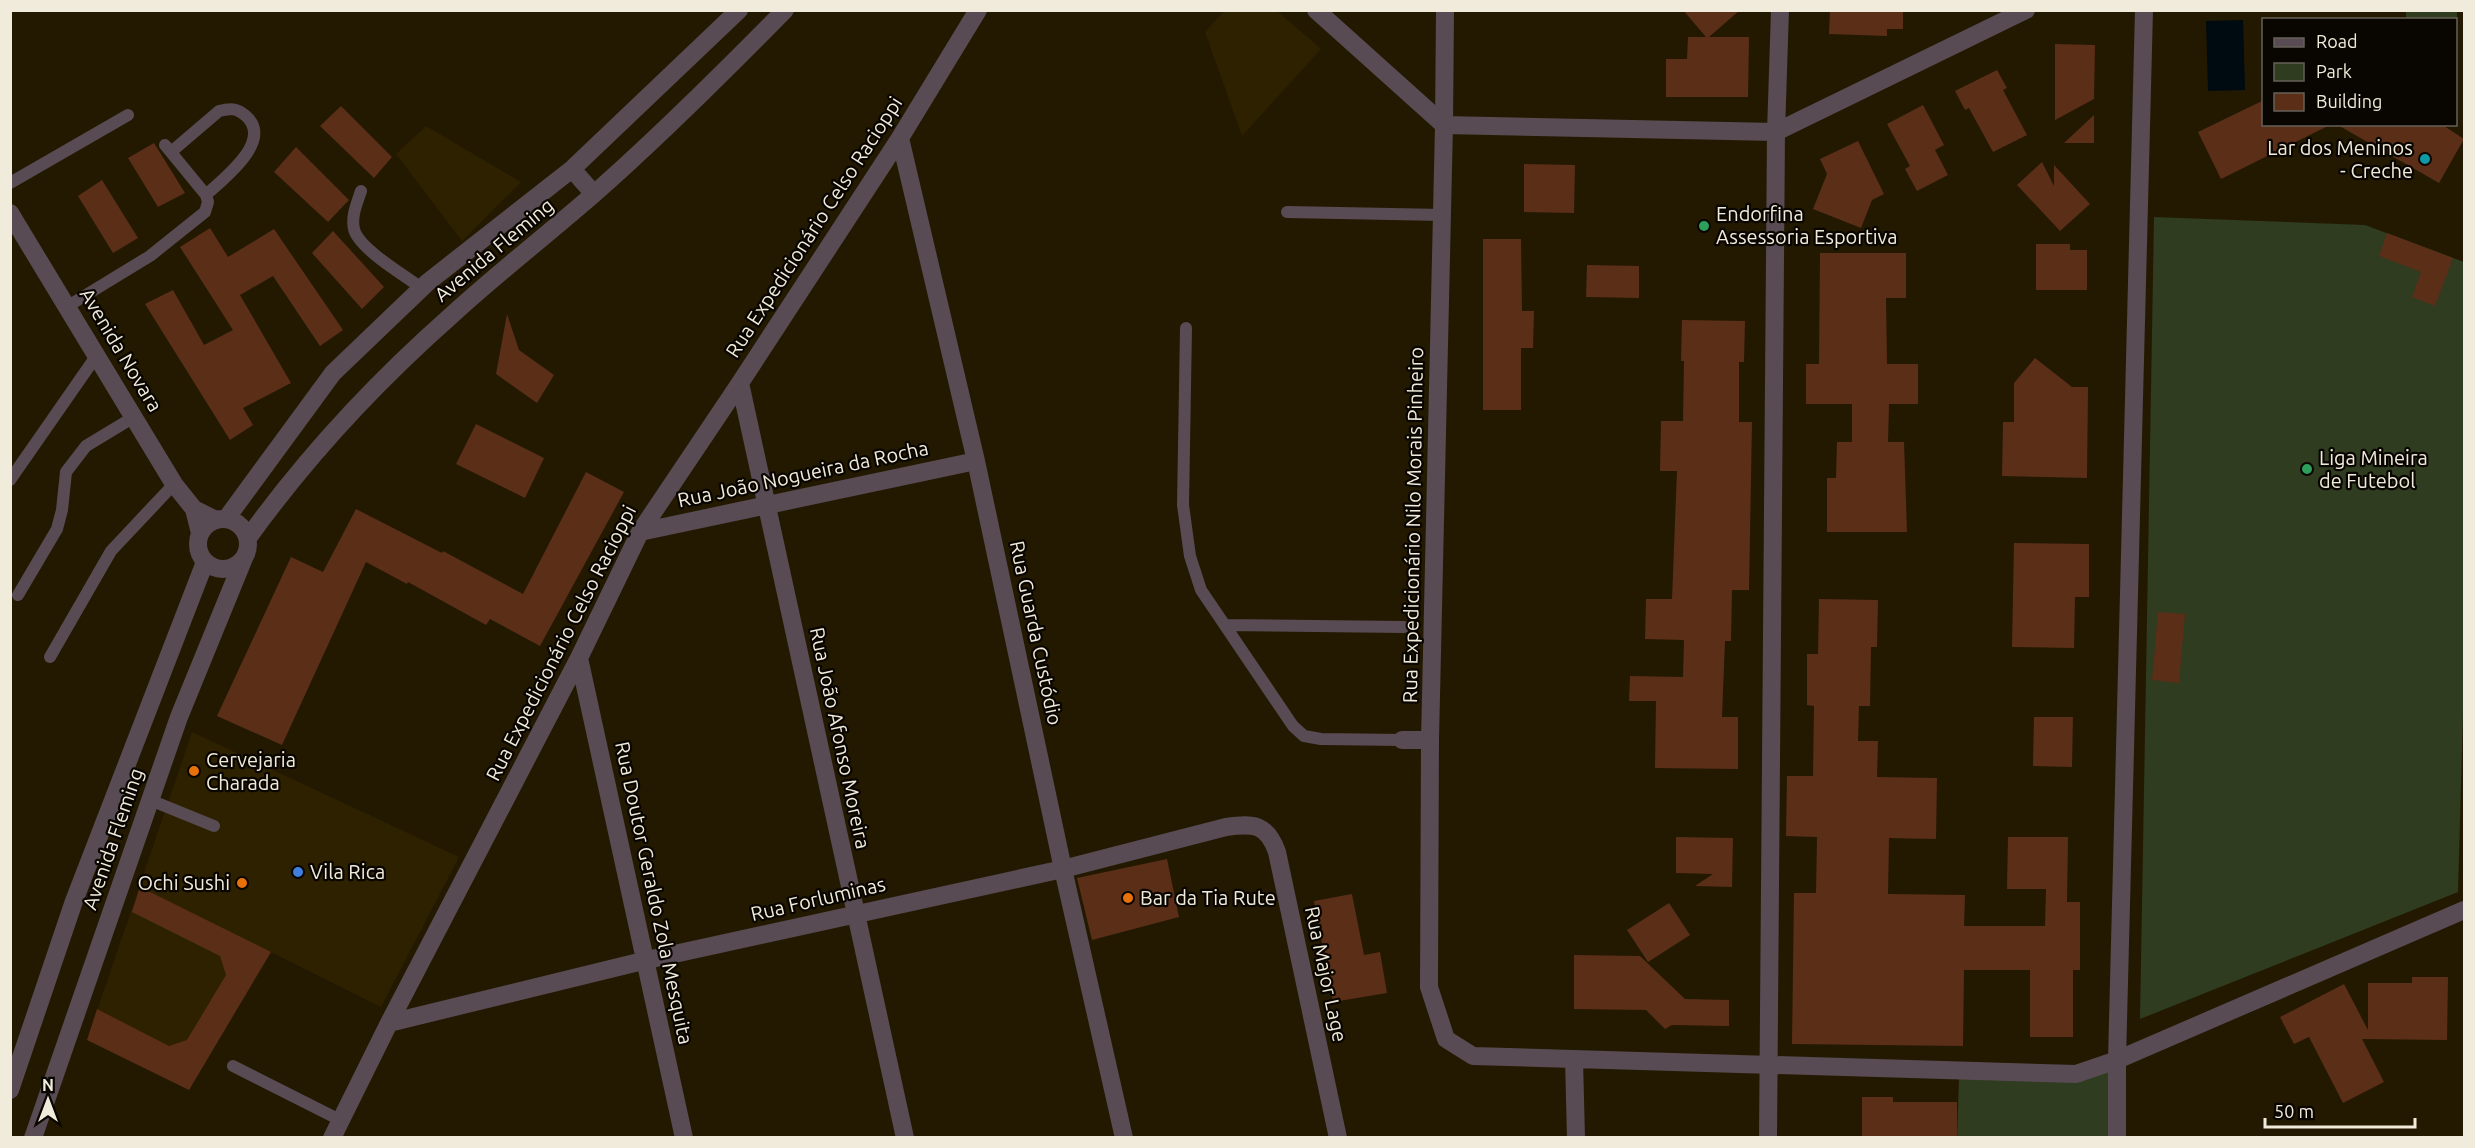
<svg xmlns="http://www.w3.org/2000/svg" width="2475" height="1148" viewBox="0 0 2475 1148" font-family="Ubuntu,sans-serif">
<rect width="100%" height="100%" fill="#231901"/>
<path fill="#2e2100" d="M1224 11H1277L1321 49 1242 136 1205 32Z
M426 126 521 182 462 241 396 154Z
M192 732 459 857 381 1007 271 952 189 1090 87 1040Z"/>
<path fill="#2f3c1f" d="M2406 11H2457V28H2456V20L2406 19Z
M2154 217 2365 225 2464 262V677L2458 892 2140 1019Z
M2116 1065 2114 1137 1957 1138 1959 1079Z"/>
<path fill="#000a11" d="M2243 20 2245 90 2208 91 2206 21Z"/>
<path fill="#5b2e18" d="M1683 10H1740L1709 37H1749L1748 97H1666V59H1687L1688 37H1706Z
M1830 10H1903V29H1887V36L1829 34Z
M2055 44 2095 45 2094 99 2055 120Z
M1997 70 2007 88 2003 90 2027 135 1993 152 1969 108 1965 110 1955 91Z
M2264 100V124H2332L2221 179 2198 132Z
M1923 105 1944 145 1935 150 1948 175 1917 191 1905 169 1910 166 1887 124Z
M341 106 392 157 374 178 320 126Z
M2094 115V143H2064Z
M2336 124H2441L2464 139 2439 183Z
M1858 141 1884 194 1872 200 1861 228 1813 209 1827 174 1820 159Z
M154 143 185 193 158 207 128 158Z
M296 147 349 200 328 222 274 172Z
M2042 162 2054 186V165L2090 204 2060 231 2017 185Z
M1524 164 1575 165 1574 213 1524 212Z
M102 180 138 238 113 253 78 196Z
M210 228 228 257 274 229 343 330 320 346 273 276 240 295 291 383 243 408 253 425 230 440 145 304 173 290 204 345 233 330 180 247Z
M333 231 384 287 362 309 312 253Z
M2387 233 2453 258 2435 306 2412 297 2421 272 2379 256Z
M1483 239H1521L1522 311H1534L1533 348H1521V410H1483Z
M2036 244H2070V250H2087V290H2036Z
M1820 253H1906V298H1886L1887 364H1918V404H1889L1888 442H1904L1907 532H1827V478H1836L1837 442H1852V404H1806V364H1819Z
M1587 265 1639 266V298L1586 297Z
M507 314 519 350 554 375 537 403 496 374Z
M1682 320 1745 321 1744 362H1739V422H1752L1749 590H1732L1731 641H1725L1722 717H1738V769L1655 768 1656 701H1629L1630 676 1683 677 1684 640 1645 639 1646 599H1672L1677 471H1660L1661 421H1683L1684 361H1681Z
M2035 358 2072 387H2088L2087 478 2002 476 2003 422H2014V383Z
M476 424 544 458 525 498 456 464Z
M586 472 624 492 540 646 490 619 486 625 408 582 407 584 366 562 282 745 217 716 291 557 323 572 356 509 442 553 443 551 523 594Z
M2014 543 2089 544V597H2075L2074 648 2012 647Z
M1819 599 1878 600 1877 647H1871L1870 706H1859L1858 741H1878L1877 777 1937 778 1936 839 1889 838 1888 894 1965 895 1964 926H2045L2046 889H2007L2008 837H2068L2067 902H2080V970H2073V1037H2030V970H1964L1963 1046 1792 1044 1794 893H1816L1817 837 1786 836 1787 776H1813L1814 706 1807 705V654H1818Z
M2158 612 2185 614 2179 683 2152 680Z
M2034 717H2073L2072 767 2033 766Z
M1676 837 1733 838 1732 887 1695 886 1713 874 1676 873Z
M1167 859 1179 917 1092 940 1077 878Z
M140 887 271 952 189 1090 87 1040 97 1009 169 1046 187 1040 226 975 220 956 132 912Z
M1352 894 1364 955 1380 952 1387 993 1333 1002 1314 901Z
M1669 903 1690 935 1648 962 1627 930Z
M1574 955 1640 956 1685 999 1729 1000V1026L1672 1025 1665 1029 1646 1010 1574 1009Z
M2412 977H2448L2447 1040 2362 1039 2384 1082 2343 1103 2309 1037 2294 1044 2280 1017 2344 984 2368 1030V983H2412Z
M1862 1097H1893V1102H1957V1137H1862Z"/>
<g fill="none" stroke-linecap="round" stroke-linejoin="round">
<path stroke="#584b53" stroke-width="12" d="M171 152 219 111C230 108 237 108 246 116 274 141 223 179 206 195
M10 183 128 115
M361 191C357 203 351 216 354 229 358 248 405 276 422 288
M1287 212 1443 215
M68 306 150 256 205 212 208 202 206 195 165 145
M1186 328 1183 505 1190 556 1201 590 1293 726 1304 736 1321 739 1402 740
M10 480 97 355
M18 595 57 529 62 510 66 472 86 446 134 417
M1225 625 1404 627
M50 657 111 551 174 484
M150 800 214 826
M233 1066 340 1120"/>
<path stroke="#584b53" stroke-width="18" d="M1445 10 1444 125 1430 740 1429 987 1446 1039 1473 1056 2076 1074 2117 1060 2464 910
M900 138 976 461 1063 869 1124 1138
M10 213 174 484 194 509 216 520
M740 383 905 1138
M194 509 200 533
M640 532 976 461
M579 658 684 1138
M1402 740H1430
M389 1023 647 960 1063 869 1226 827C1254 823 1267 824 1277 852L1338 1138
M1574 1059 1576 1138
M332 1138 389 1023 579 658 640 532 740 383 900 138 978 10
M1768 1138 1776 132 1780 10
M2117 1138V1060L2144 10"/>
<path stroke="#584b53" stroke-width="18" d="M1316 10 1444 125 1776 132 2026 10
M572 169 594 194
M226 519 333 373 428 282 572 169 739 10
M198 544a25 25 0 1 1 50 0a25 25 0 1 1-50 0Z
M248 538C307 456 377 381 453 314 499 272 548 234 595 193 661 135 723 73 785 10
M10 1090 74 901 205 562
M33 1138 179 717 244 558"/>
</g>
<circle fill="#0f9aa8" stroke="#090500" stroke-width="2" cx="2425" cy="159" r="6"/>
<g fill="#2e9e5b" stroke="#090500" stroke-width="2">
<circle cx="1704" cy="226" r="6"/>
<circle cx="2307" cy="469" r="6"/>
</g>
<g fill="#e8710a" stroke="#090500" stroke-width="2">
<circle cx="194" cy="771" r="6"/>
<circle cx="242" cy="883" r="6"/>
<circle cx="1128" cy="898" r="6"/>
</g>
<circle fill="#3f7fe0" stroke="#090500" stroke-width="2" cx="298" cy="872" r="6"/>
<g text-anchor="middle" stroke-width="4.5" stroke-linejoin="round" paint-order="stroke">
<g font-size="20" fill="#f1ebdb" stroke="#090500" text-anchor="start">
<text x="2413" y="155" text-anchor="end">Lar dos Meninos<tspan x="2413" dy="23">- Creche</tspan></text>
<text x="1716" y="221">Endorfina<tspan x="1716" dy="23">Assessoria Esportiva</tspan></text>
<text x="2319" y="465">Liga Mineira<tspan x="2319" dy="23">de Futebol</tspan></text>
<text x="206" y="767">Cervejaria<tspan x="206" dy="23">Charada</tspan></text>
<text x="310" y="879">Vila Rica</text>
<text x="230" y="890" text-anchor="end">Ochi Sushi</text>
<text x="1140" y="905">Bar da Tia Rute</text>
</g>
<g font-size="20" fill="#f1ebdb" stroke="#090500">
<text transform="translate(814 227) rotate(-57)" y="7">Rua Expedicionário Celso Racioppi</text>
<text transform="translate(494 250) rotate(-40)" y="7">Avenida Fleming</text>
<text transform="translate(121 350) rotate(59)" y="7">Avenida Novara</text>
<text transform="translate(803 474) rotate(-12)" y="7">Rua João Nogueira da Rocha</text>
<text transform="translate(1413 525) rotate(-89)" y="7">Rua Expedicionário Nilo Morais Pinheiro</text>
<text transform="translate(1036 633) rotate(78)" y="7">Rua Guarda Custódio</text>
<text transform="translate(561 643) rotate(-63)" y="7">Rua Expedicionário Celso Racioppi</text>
<text transform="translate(840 738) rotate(78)" y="7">Rua João Afonso Moreira</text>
<text transform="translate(113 839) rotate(-71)" y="7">Avenida Fleming</text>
<text transform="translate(654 893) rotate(78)" y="7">Rua Doutor Geraldo Zola Mesquita</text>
<text transform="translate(818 899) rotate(-13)" y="7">Rua Forluminas</text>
<text transform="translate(1326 974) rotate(78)" y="7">Rua Major Lage</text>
</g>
</g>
<rect width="2475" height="1148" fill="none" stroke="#f1ebdb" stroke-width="24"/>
<rect x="2262" y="18" width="195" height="108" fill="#090500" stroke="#666158" stroke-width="1.5"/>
<rect x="2274" y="38" width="30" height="9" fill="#584b53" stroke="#666158" stroke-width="1.5"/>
<text x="2316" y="48" font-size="18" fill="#f1ebdb">Road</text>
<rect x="2274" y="63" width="30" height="18" fill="#2f3c1f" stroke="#666158" stroke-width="1.5"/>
<text x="2316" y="78" font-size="18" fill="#f1ebdb">Park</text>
<rect x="2274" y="93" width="30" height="18" fill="#5b2e18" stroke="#666158" stroke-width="1.5"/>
<text x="2316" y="108" font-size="18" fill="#f1ebdb">Building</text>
<g transform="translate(48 1100)" stroke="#090500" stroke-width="4.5" paint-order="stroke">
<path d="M0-4.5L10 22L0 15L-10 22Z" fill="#f1ebdb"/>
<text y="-9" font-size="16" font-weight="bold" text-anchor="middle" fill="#f1ebdb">N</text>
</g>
<path d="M2265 1118v9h150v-9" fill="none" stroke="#f1ebdb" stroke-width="3"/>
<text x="2274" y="1118" font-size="18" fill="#f1ebdb" stroke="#090500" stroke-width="4.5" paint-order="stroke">50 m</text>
</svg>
